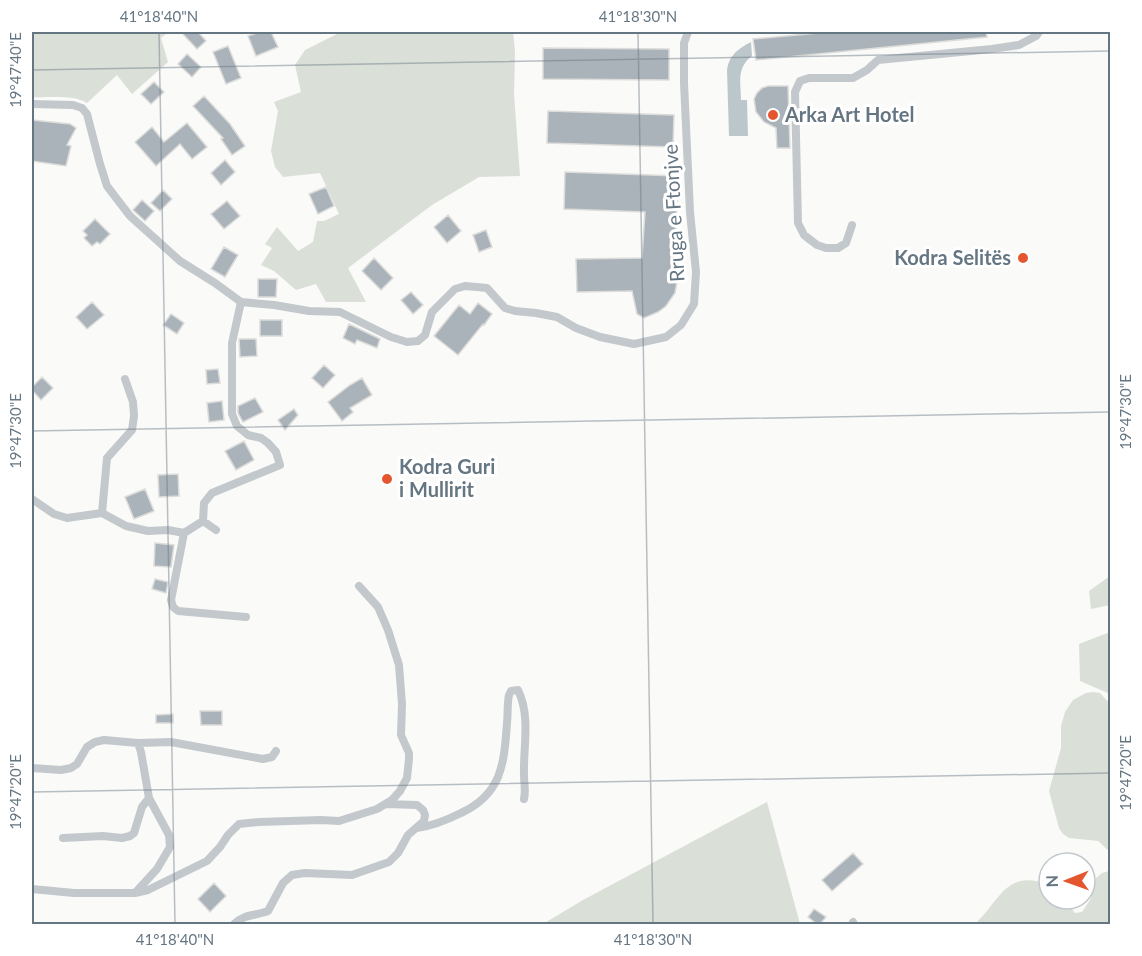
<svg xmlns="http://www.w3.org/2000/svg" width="1142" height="956" viewBox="0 0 1142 956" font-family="Lato,sans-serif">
<rect width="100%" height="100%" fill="#fafaf8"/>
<path fill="#dadfd7" d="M32 32H168L161 38 168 62 132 94 117 75 87 103C74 94 47 98 32 97Z
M341 32H513L515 52 514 94 520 176 479 177 432 205 348 268 366 302H326L316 284 296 290 274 271 261 265 272 248 265 244 277 227 298 251 313 242 317 221H324L339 214 320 173 283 177 275 167 271 151 278 111 274 102 301 92 295 65 305 50Z
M1110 576V605L1091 609 1089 591Z
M1110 632V694L1080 681 1079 644Z
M1093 692 1100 693 1110 704V852L1098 841 1069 838 1063 834 1059 828 1049 791 1061 748V726L1065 712 1073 700 1086 693Z
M767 802 800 924H543L583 900Z
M1110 868V924H975C1000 901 1006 868 1049 885V899H1064L1075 913 1082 912 1090 900 1096 878 1102 873 1109 871Z"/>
<path fill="#bbc7cb" d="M751 42 752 56C736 68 741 82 741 100H747L748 136H729L727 70C729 55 738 49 751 42Z"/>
<path fill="#aab3b9" stroke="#dcdcda" stroke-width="1.5" d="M181 32H198L206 41 197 49Z
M260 32H271L278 47 256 56 248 36Z
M830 32H986L987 37 756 60 753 39Z
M228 46 241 78 226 84 213 52Z
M543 48 669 49V80L543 79Z
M187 54 201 67 192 77 178 64Z
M154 82 164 92 151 104 141 94Z
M768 86H788L790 148H777L776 128 764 122 756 112 754 99 757 93 762 88Z
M204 96 230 124 245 146 232 155 221 139 223 138 193 106Z
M548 111 674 115 673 147 547 143Z
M32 120 70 124 76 128 67 145 71 146 66 166 32 161Z
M187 123 207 147 192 159 180 144 156 166 135 142 152 127 164 142Z
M225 160 235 172 221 185 211 173Z
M565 172 678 176 675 256 678 277 675 293 666 306 658 312 644 318 637 314 632 291 577 292 576 259 642 258 645 212 564 209Z
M326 187 334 206 318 214 309 194Z
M163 190 172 199 160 211 151 203Z
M142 200 154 211 145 221 133 210Z
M227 201 240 216 224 229 211 214Z
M448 215 461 231 447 243 434 227Z
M95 219 110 234 100 244 97 242 92 246 84 238 87 235 83 231Z
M486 230 492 247 479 252 473 235Z
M224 247 238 255 225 277 211 269Z
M374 258 393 278 381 290 362 271Z
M258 279H277L276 297H258Z
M411 292 423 305 413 314 401 300Z
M92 302 104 315 87 329 76 317Z
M478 303 492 314 484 325 483 324 458 355 434 336 459 305 470 314Z
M171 314 184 323 177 334 163 325Z
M260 320H282V336H260Z
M349 324 380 339 377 348 357 340 355 344 343 338Z
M239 339H256L257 356 240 357Z
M324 365 335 375 323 388 312 378Z
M218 369 220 383 207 384 206 370Z
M42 377 53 388 41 400 32 390V387Z
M362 378 372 395 350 408 353 412 342 421 328 402 350 385Z
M255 398 263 412 243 422 238 413V406Z
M222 401 224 420 209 422 207 403Z
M294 409 298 415 285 430 278 420Z
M244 441 254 460 236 470 225 451Z
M178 474 179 496 159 497 158 475Z
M145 489 154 511 134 519 125 497Z
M155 543 174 545 171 567 154 566Z
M155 579 168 582 166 593 152 589Z
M200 711H222V725H201Z
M173 714V723H156V715Z
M853 853 863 864 832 891 822 880Z
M214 883 226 896 210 912 198 899Z
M814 909 826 917 820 924H817L808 917Z"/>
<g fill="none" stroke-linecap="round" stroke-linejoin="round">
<path stroke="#c3c8cc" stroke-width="8" d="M32 104 73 105 82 108 87 114 100 164 107 186 130 216 180 261 215 283 241 302 274 305 309 311 340 312 391 337 407 342 418 341 425 335 432 312 455 289 465 286 477 287 487 288 505 308 515 311 536 313 557 317 576 328 600 337 634 344 666 337 681 325 694 304 696 272 690 212 684 83V43L688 32
M852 225 846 243 838 248H826L817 245 804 235 798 223 795 92 800 81 809 78H853L867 70 878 60 992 49 1019 45 1036 36 1039 32
M32 499 54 514 67 518 102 513 126 526 148 531 168 530 184 533 203 521 216 530
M102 513 107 458 132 430 134 416 133 402 125 379
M203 521 204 503 212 493 280 465 276 452 268 443 261 438 248 435 237 426 232 414V343L241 302
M184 533 171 600 173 607 178 611 246 617
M32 768 61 770 71 768 77 764 87 747 95 742 104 740 138 743 171 742 263 759 272 757 276 751
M417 828C433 826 447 820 461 813 502 794 504 764 507 723 508 714 507 705 509 695L511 691 518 690C531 717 523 747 524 775 524 784 526 790 524 799
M63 838 103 836 122 838 130 836 134 833 142 807 149 798
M32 889 74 893H135L157 869 170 847 169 835 149 798 141 752 138 743
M135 893 148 890 207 861 220 847 228 835 239 824 259 822 321 820 339 821 377 809 392 800 400 791 407 778 409 759V753L401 735 402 704 399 665 388 630 378 607 359 586
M853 922 854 924
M234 924C244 914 255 916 268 911L283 883 292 875 305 873 352 875 389 862 398 853 408 835 424 821 425 815 423 810 417 805 386 804"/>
</g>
<path fill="none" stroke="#657683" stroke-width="1.5" stroke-opacity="0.45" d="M159 32 175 924M638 32 653 924M32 70 1110 51M32 431 1110 412M32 792 1110 773"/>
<g fill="#e4572e" stroke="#fff" stroke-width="2">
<circle cx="773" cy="115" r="6"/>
<circle cx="1023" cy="258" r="6"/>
<circle cx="387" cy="479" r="6"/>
</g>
<g text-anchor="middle" stroke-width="6" stroke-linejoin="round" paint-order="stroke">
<g font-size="20" font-weight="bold" fill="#657683" stroke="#fff" text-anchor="start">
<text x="785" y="122">Arka Art Hotel</text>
<text x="1011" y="265" text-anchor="end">Kodra Selitës</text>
<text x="399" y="474">Kodra Guri<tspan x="399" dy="23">i Mullirit</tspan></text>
</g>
<g font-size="20" fill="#657683" stroke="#fff">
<text transform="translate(674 213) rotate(-93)" y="7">Rruga e Ftonjve</text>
</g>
</g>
<rect width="1142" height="956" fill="none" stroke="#ffffff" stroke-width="66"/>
<g transform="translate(1067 881) rotate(269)"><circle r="28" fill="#ffffff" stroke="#c1c8cd" stroke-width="1.5"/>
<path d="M0-4.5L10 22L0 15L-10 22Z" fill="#e4572e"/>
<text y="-9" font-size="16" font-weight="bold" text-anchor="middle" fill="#657683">N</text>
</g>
<rect x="33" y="33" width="1076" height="890" fill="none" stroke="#657683" stroke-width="2"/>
<g font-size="15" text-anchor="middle" fill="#657683">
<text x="159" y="22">41°18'40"N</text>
<text x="638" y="22">41°18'30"N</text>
<text transform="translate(16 70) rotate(-90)" y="5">19°47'40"E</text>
<text transform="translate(1126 412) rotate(-90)" y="5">19°47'30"E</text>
<text transform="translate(16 431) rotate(-90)" y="5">19°47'30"E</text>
<text transform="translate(1126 773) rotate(-90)" y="5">19°47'20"E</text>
<text transform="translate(16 792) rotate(-90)" y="5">19°47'20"E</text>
<text x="175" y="945">41°18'40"N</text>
<text x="653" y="945">41°18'30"N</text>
</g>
</svg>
